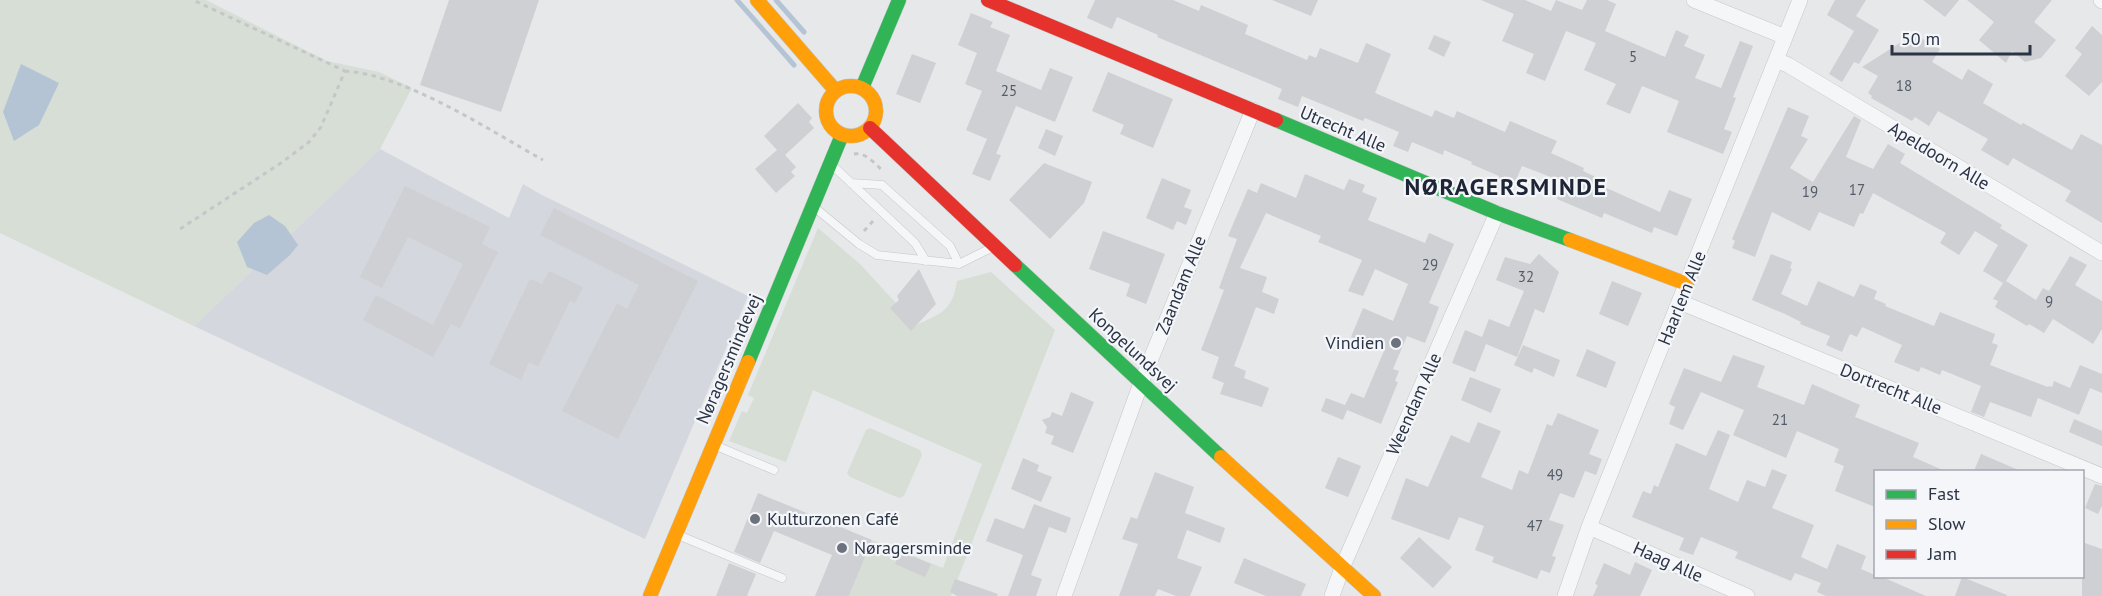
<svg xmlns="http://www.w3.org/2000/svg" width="2102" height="596" viewBox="0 0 2102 596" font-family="'PT Sans',sans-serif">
<rect width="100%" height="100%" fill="#e6e8ea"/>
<path fill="#d4d7dd" d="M380 149 509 218 523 184 540 194 748 296 645 539 194 326Z"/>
<path fill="#d6ded6" d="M0 0H206L327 61 379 72 412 88 380 149 194 326 0 233Z
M818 228 861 265 916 325C941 314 953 310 957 281L991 272 1055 330 951 596H849L872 540 943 568 982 464 813 390 786 462 729 441 742 411 747 413 754 398 748 395Z
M870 428 920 450 922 455 904 496 899 498 850 477 847 473 866 430Z"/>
<path fill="#b4c4d5" d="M21 64 59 83 39 125 14 141 3 112Z
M269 215 285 226 298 245 290 255 267 275 247 267 237 242 254 223Z"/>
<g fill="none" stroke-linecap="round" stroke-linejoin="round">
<path stroke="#b4c4d5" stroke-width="5" d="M737 0 794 65
M776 0 804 32"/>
</g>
<path fill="#ced0d3" d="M449 0H539L501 112 420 85Z
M1095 0H1173L1199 11 1201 5 1248 25 1245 34 1307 60 1309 55 1316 58 1320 48 1358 63 1366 43 1391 54 1375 93 1432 117 1435 110 1454 118 1457 111 1505 132 1510 121 1557 141 1551 153 1584 168 1583 171 1602 180 1600 185 1660 212 1669 190 1692 199 1677 236 1654 227 1652 233 1604 213 1602 218 1557 199 1564 182 1522 166 1510 194 1495 188 1499 176 1471 164 1472 162 1444 150 1443 155 1412 142 1408 152 1393 146 1399 132 1365 118 1363 121 1302 96 1298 107 1278 99 1282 89 1157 37 1158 35 1117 17 1112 29 1087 18Z
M1272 0H1318L1311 16Z
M1481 0H1525L1551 11 1556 0 1582 10 1587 0H1607L1616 4 1605 31 1665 57 1676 30 1689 36 1684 46 1705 55 1695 78 1721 88 1740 41 1753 46 1733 97 1736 98 1724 129 1732 132 1723 154 1667 132 1679 101 1642 86 1630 114 1606 104 1616 84 1584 70 1596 43 1566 31 1545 81 1526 73 1534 54 1502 41 1514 14Z
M1835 0H1866L1856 16 1879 30 1859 64 1854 62 1842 82 1829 74 1854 31 1827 15Z
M1923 0H1959L1945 17Z
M1967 0H2052L2034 22 2056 40 2041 58 2025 62 2012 51 2006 63 1979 40 1994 22Z
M971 13 993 22 990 27 1010 35 996 71 1041 90 1050 68 1073 77 1055 122 1016 106 996 154 1001 155 990 181 972 174 987 139 966 130 982 91 965 84 977 53 958 45Z
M2092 26 2102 35V82L2089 96 2065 76 2082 54 2075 48Z
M1914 34 1940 49 1932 62 1962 80 1968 69 1993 84 1983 103 2021 125 2023 123 2072 150 2081 134 2102 145V223L2065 201 2071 191 2013 158 2008 166 1981 150 1988 139 1938 111 1929 126 1915 117 1912 121 1871 98 1872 96 1868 93 1878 76 1862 67Z
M1434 35 1451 42 1444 57 1428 49Z
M912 54 936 63 920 103 896 94Z
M1108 72 1173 99 1153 148 1120 134 1124 125 1092 111Z
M798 103 812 118 809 122 814 128 785 155 796 167 791 172 795 176 776 193 755 169 777 150 764 136Z
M1788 107 1809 116 1801 136 1808 139 1790 168 1813 182 1854 116 1861 120 1846 157 1873 169 1888 144 1905 154 1900 163 2002 225 2000 228 2028 245 2006 281 2036 300 2043 288 2049 291 2070 256 2087 265 2075 285 2102 301V329L2093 344 2053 319 2044 333 2029 324 2027 326 1995 307 1998 301 1993 299 2003 283 1983 271 1998 245 1975 231 1959 255 1940 243 1946 233 1873 193 1863 214 1860 213 1854 227 1819 212 1810 231 1772 212 1755 257 1732 248 1735 241 1732 239Z
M1046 129 1063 136 1055 156 1038 148Z
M1044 163 1092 182 1084 203 1050 239 1009 200Z
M1305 174 1344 190 1349 179 1365 185 1362 192 1377 198 1368 220 1425 243 1429 233 1454 244 1429 303 1439 307 1431 328 1425 343 1407 336 1393 369 1399 371 1395 381 1398 382 1381 424 1347 410 1343 420 1321 411 1326 398 1345 405 1351 393 1364 398 1384 351 1351 337 1363 308 1393 321 1408 284 1375 269 1363 296 1348 291 1362 260 1318 242 1321 236 1266 213 1240 268 1267 277 1262 292 1279 299 1274 314 1256 307 1234 366 1246 371 1244 378 1269 388 1262 407 1220 394 1224 383 1212 378 1219 357 1201 350 1224 290 1219 288 1237 239 1228 236 1248 189 1257 193 1261 183 1296 198Z
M1162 178 1191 190 1184 207 1192 210 1186 225 1177 221 1173 230 1146 218Z
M405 186 490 227 482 244 498 252 460 328 451 324 433 357 363 320 376 295 433 325 463 264 408 237 382 288 360 277Z
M554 208 698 281 618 439 562 411 617 303 627 309 639 285 540 235Z
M1103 231 1165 254 1146 304 1126 296 1130 284 1089 269Z
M1539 254 1559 272 1544 313 1535 309 1517 357 1486 344 1475 372 1452 363 1465 330 1482 337 1489 319 1509 327 1524 291 1496 280 1505 257 1530 264Z
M1771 254 1792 262 1790 268 1792 269 1781 294 1807 306 1818 281 1854 297 1860 284 1877 291 1874 299 1886 304 1885 306 1934 326 1940 312 1995 334 1992 343 1998 345 1990 365 2048 387 2049 386 2052 387 2054 381 2070 388 2080 365 2102 374V393L2090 388 2079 415 2038 398 2031 417 1990 402 1984 417 1971 412 1981 386 1942 370 1940 375 1921 367 1919 372 1894 362 1902 345 1862 327 1857 337 1850 334 1842 352 1826 345 1830 336 1800 324 1801 322 1785 314 1752 300Z
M919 269 936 304 911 331 890 308 899 300 897 296Z
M549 271 583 287 575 303 570 301 538 367 529 362 521 380 489 364 530 279 542 284Z
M1612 281 1642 293 1628 326 1599 314Z
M1523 345 1560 360 1554 377 1534 368 1532 373 1514 365Z
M1587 349 1616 362 1606 388 1576 376Z
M1733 355 1765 366 1757 387 1804 405 1812 384 1860 405 1855 417 1919 443 1913 457 1945 471H1875V507L1835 491 1844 466 1834 462 1839 449 1797 431 1786 458 1733 435 1744 410 1701 392 1683 430 1669 424 1675 407 1669 404 1684 368 1721 382Z
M1470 377 1501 389 1491 413 1461 400Z
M1071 392 1094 402 1073 453 1051 444 1054 436 1045 433 1047 427 1042 420 1050 417 1052 412 1062 416Z
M1558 413 1599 430 1589 454 1602 459 1596 475 1585 471 1574 498 1560 493 1549 520 1564 525 1552 556 1556 557 1550 573 1541 570 1537 579 1492 562 1494 557 1475 550 1484 526 1459 517 1449 540 1391 519 1406 478 1428 487 1451 435 1469 443 1478 422 1501 431 1481 477 1512 490 1519 470 1528 474 1547 424 1552 426Z
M2074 419 2102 431V446L2069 432Z
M1718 430 1730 435 1709 489 1738 502 1747 480 1765 487 1772 469 1787 475 1772 508 1814 525 1801 557 1827 569 1837 544 1866 556 1861 569 1875 575V576H1880L1926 596H1826L1817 592 1821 583 1795 573 1791 581 1735 558 1738 552 1701 537 1693 555 1679 550 1684 538 1632 517 1643 491 1651 494 1654 485 1658 487 1676 443 1706 456Z
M1981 454 2021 471H1974Z
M1338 457 1361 466 1348 497 1325 488Z
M1023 458 1039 465 1037 471 1052 477 1041 502 1011 489Z
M1155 472 1194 487 1185 513 1225 528 1220 543 1187 530 1177 558 1202 567 1190 596H1176L1158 589 1155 596H1119L1138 544 1122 539 1131 517 1137 519Z
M2095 484 2102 486V506L2098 514 2085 508Z
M758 493 872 540 849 596H815L832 555 774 531 760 563 734 552Z
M1034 504 1071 518 1066 533 1049 527 1031 575 1042 579 1036 596H1008L1023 555 986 541 995 518 1024 529Z
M1419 537 1452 567 1433 588 1400 558Z
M2082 542 2102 549V596H2082Z
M900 551 931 564 925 577 895 564Z
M1244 558 1306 584 1301 596H1266L1234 583Z
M1635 562 1652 570 1640 596H1593L1598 585 1595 584 1604 563 1630 575Z
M729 563 756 574 747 596H716Z
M1962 577 2007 595V596H1955Z
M955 579 998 594 997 596H957L950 592Z"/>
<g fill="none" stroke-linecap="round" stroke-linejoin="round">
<g stroke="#c4c6c8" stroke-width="9">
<path id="lane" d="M831 164 915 243 926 261
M851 183 882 185 950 246 959 264
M814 207 859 244 877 255 959 264 995 246
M714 445 774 470
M678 535 782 578"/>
</g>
<g stroke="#c4c6c8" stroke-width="16">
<path id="street" d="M1694 0 1785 37
M2101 0 2102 1
M1776 60 1788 65 2102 253
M1680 302 2102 476
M1589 527 1747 596
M1064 596 1141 383 1253 110
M1332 596 1342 568 1497 213
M1565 596 1589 527 1800 0"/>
</g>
<g stroke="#c4c6c8" stroke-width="15">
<path id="fast" d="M862 88 899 0
M1276 120 1497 213 1570 240
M1015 265 1221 457
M748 362 842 135"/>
</g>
<g stroke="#c4c6c8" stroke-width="15">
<path id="slow" d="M757 0 835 90
M826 111a25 25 0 1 1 50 0a25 25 0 1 1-50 0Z
M1570 240 1687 284
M1221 457 1374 596
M650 596 748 362"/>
</g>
<g stroke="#c4c6c8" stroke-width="15">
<path id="jam" d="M988 0 1276 120
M870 128 1015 265"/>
</g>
<path stroke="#c5c6ca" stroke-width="3" stroke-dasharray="4.5 4.5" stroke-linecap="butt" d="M345 71C406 75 489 130 543 160
M854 154C866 152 875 164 883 171
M180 229 281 163 309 142 321 127 345 71 193 0
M864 231 873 221"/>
<use href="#lane" stroke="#f5f6f7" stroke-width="8"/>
<use href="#street" stroke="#f5f6f7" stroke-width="15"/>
<use href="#fast" stroke="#30b455" stroke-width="14"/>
<use href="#slow" stroke="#ff9f0a" stroke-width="14"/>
<use href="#jam" stroke="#e5322d" stroke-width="14"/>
</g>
<g fill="#6c737f" stroke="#f4f6f9" stroke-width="2">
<circle cx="1396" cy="343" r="6"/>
<circle cx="755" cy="519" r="6"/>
<circle cx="842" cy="548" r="6"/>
</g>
<g text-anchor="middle" stroke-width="4.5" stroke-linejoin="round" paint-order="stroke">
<g font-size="15" fill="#545c69">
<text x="1633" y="62">5</text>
<text x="1904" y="91">18</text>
<text x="1009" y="96">25</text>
<text x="1857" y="195">17</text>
<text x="1810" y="197">19</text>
<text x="1430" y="270">29</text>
<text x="1526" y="282">32</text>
<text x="2049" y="307">9</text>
<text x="1780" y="425">21</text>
<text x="1555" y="480">49</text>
<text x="1535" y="531">47</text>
</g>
<g font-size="18" fill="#2b3445" stroke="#f4f6f9">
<text transform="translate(1343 129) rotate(23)" y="6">Utrecht Alle</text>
<text transform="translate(1939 156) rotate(31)" y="6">Apeldoorn Alle</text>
<text transform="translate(1181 285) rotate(-68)" y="6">Zaandam Alle</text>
<text transform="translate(1682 298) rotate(-68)" y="6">Haarlem Alle</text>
<text transform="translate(1133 350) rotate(43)" y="6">Kongelundsvej</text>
<text transform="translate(729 359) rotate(-67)" y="6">Nøragersmindevej</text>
<text transform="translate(1891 389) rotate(22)" y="6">Dortrecht Alle</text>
<text transform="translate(1414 404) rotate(-66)" y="6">Weendam Alle</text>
<text transform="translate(1668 562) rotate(24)" y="6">Haag Alle</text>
</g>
<g font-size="18" fill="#2b3445" stroke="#f4f6f9" text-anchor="start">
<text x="1384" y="349" text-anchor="end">Vindien</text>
<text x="767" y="525">Kulturzonen Café</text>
<text x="854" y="554">Nøragersminde</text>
</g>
<g font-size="24" font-weight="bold" letter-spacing="1.5" fill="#1d2536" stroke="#f4f6f9">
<text x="1506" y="195">NØRAGERSMINDE</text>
</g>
</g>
<rect x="1874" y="470" width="210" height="108" fill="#f4f6f9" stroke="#a4a8b1" stroke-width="1.5"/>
<rect x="1886" y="490" width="30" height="9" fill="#30b455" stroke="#a4a8b1" stroke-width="1.5"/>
<text x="1928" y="500" font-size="18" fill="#2b3445">Fast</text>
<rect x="1886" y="520" width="30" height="9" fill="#ff9f0a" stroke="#a4a8b1" stroke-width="1.5"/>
<text x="1928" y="530" font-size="18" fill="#2b3445">Slow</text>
<rect x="1886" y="550" width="30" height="9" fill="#e5322d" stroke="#a4a8b1" stroke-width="1.5"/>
<text x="1928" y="560" font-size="18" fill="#2b3445">Jam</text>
<path d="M1892 45v9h138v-9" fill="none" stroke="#2b3445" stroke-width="3"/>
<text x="1901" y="45" font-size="18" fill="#2b3445" stroke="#f4f6f9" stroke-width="4.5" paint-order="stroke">50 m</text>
</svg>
